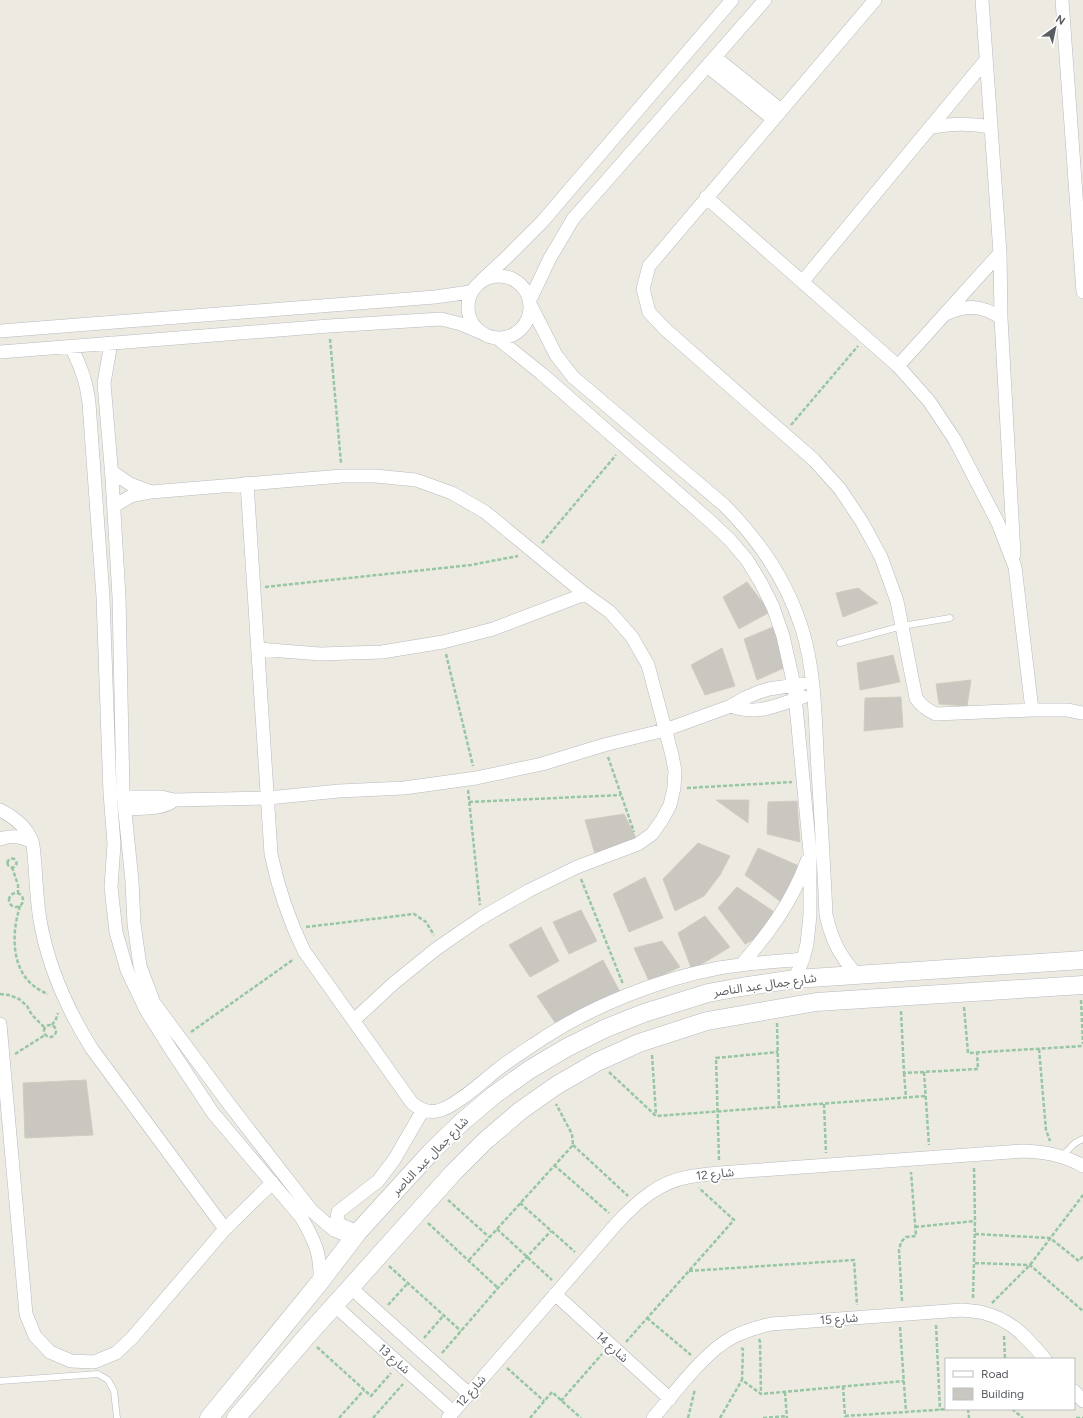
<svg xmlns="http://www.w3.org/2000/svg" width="1083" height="1418" viewBox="0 0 1083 1418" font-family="Figtree,'Noto Sans Arabic',sans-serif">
<rect width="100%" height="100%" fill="#edebe1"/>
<path fill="#cac7c1" stroke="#d1ccc0" d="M747 582 770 612 739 629 723 597Z
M858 588 878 603 843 617 836 593Z
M773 627 786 667 757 680 744 639Z
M722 648 735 686 705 695 691 665Z
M893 655 900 682 860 690 857 663Z
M971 680 967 706 939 704 936 684Z
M901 697 903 727 864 731 865 698Z
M716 800H749L748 823Z
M797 801 800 842 767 834 768 802Z
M624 814 636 838 595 854 585 820Z
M698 843 730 856 720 875 704 896 675 911 663 879Z
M758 848 799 866 781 902 745 875Z
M645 877 663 918 629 932 613 894Z
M737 887 773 911 771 921 759 937 745 944 718 908Z
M581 910 597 941 569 954 553 922Z
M705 916 730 947 692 970 678 933Z
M541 927 559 961 530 977 509 945Z
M662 941 680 967 649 981 634 948Z
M603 960 620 992 556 1024 537 996Z
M86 1080 93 1135 25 1138 23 1083Z"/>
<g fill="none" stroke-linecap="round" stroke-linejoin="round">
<g stroke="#b7b9be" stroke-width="7">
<path id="service" d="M840 643 902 626 950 618
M1062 1156 1075 1143 1083 1139
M0 1381 98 1374 108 1380 114 1391 117 1418"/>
</g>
<g stroke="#b7b9be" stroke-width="14">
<path id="minor" d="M875 0 649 266 643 289 649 312 665 329 814 460 840 489 862 522 881 557 897 601 916 698C921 706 927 710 936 714L1032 710H1067L1083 713
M982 0 1000 253 1001 318 1014 555
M1062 0 1083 292
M715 57 781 110
M707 66 773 119
M929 128C950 123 970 123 991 127
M706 197 898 366 929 401 955 440 998 523 1015 567 1032 710
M468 307a31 31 0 1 1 62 0a31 31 0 1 1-62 0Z
M481 281 507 257 542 222 732 0
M803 281 986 60
M530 300 550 258 573 219 765 0
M530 304 556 355 573 377 724 505C759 540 787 581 802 629 816 674 815 724 818 770 821 819 824 867 826 915 832 941 840 956 857 975
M948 313C968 304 983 306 1001 318
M0 331 435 297 470 292
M497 338 542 374 710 521 730 540 747 560 761 583 773 607 783 636 794 685 810 852V915L807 944 803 959 795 979
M111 343 104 383 112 478 119 597 123 793 132 881 134 924 140 966 154 1003 229 1104 312 1211 334 1230 354 1238
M71 347C81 367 86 380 89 403L103 597 110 793 114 844 111 887 116 932 127 970 146 1010 170 1048 213 1113 301 1217C315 1241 321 1254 320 1282
M0 352 329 326 441 319 461 324 480 332
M898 366 1000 253
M111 471 130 484 149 491
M247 483 271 854C278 888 289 920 304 951L412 1103C419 1109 427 1113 437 1111 454 1108 483 1081 497 1070 512 1058 529 1048 545 1037 595 1005 660 979 719 968 747 963 775 962 803 959
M114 506 131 496 151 492 342 476H375L416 480 452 493 485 512 585 594 610 612 632 637 648 665 672 755 675 771 674 788 670 805 662 820 652 834 638 844 577 867 528 891 481 918 436 949 394 983 354 1020
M258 649 320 654 382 652 443 642 493 629 585 594
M731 706C761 716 775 705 803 697
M123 797H161L174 800 268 798 339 791 404 788 476 778 542 764 604 745 665 730 731 706 745 698 759 692 769 689 802 684
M125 809C139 808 164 810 174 800
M0 810C14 817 26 826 32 841 34 848 34 858 35 865 36 883 37 902 40 920 48 967 67 1009 92 1049L225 1229
M0 839C12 835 21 836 32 842
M741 965C769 933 792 902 807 861
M0 1024 26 1314 35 1336 50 1352 71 1361 94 1362 116 1353 132 1338 225 1229 267 1188 272 1182
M353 1230 341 1225 337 1219 338 1212 378 1181 394 1160 423 1110
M350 1287 469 1394
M555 1294 670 1399
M334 1305 453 1412
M1074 1391 1083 1401
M448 1418 618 1222C638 1201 659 1182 688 1177 699 1175 709 1174 719 1173L1023 1151C1045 1152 1064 1155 1083 1166
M653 1418C675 1393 704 1352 733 1337 745 1331 758 1327 771 1324L962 1310C969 1311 977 1311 984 1313 1012 1320 1027 1338 1045 1359"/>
</g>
<g stroke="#b5b8be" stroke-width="19">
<path id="secondary" d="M209 1418 320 1282 358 1232 431 1152 462 1122 494 1095 529 1070 566 1048 604 1029 644 1013 708 993 741 987 795 979 1083 960
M236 1418 306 1337 453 1173 485 1141 520 1111 557 1085 597 1062 639 1043 707 1021 816 1002 1083 985"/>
</g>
<path stroke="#97c6a5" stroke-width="2.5" stroke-dasharray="4 2" stroke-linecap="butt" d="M330 339 341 463
M791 425 858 346
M542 543 616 455
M265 587 471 565 518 556
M446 654 473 766
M608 757 634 832
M687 788 792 782
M468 790 480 905
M469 802 621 795
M7.5 863a4.5 4.5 0 1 1 9 0a4.5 4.5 0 1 1-9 0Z
M12 867 18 885V894
M581 879 623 984
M9 900a7 7 0 1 1 14 0a7 7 0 1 1-14 0Z
M20 906C10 938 11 980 48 994
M306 927 414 914 426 922 434 935
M0 994 9 995 19 999 27 1006 32 1015 45 1028
M1081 1000 1083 1044
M964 1007 968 1053 1083 1046
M901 1011 904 1073 978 1069 977 1052
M777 1023 779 1107
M44 1031a6 6 0 1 1 12 0a6 6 0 1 1-12 0Z
M52 1025 56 1019 58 1013
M191 1032 294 959
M1039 1049 1046 1130 1050 1141
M15 1054 45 1035
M652 1055 656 1115
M609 1072 656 1116 926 1096
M924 1072 929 1145
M904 1073 906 1098
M824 1104 826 1153
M573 1145 628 1196
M719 1160 716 1058 778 1052
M554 1165 609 1213
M448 1200 489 1237
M520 1203 575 1252
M428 1223 498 1288
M915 1227 975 1221
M497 1229 552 1280
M975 1234 1050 1238 1079 1261 1083 1256
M469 1260 573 1145 572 1134 556 1104
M975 1263 1030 1265 1083 1311
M389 1266 461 1331
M689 1271 854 1260 857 1305
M973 1298 975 1221 974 1167
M902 1301 899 1250 901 1242 906 1237 916 1236 911 1172
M992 1303 1030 1265 1083 1195
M388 1305 408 1283
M647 1318 691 1355
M936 1325 940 1410
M900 1327 906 1412
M1004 1336 1005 1359
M424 1338 443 1316
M759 1339 760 1342 761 1394
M626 1342 734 1220 699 1188
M317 1347 371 1396 391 1373
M741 1348 743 1349 742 1380 761 1394 904 1381
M442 1353 498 1288 551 1231
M507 1368 544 1401
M843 1386 845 1416 950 1409
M785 1392 787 1418
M561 1401 602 1354
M968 1409 969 1418
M1012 1409 1023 1418
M339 1418 364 1390
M373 1418 403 1384
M530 1418 552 1392 581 1418
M688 1418 695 1389
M720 1418 742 1380
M763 1418 787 1416
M1076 1418H1083"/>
<use href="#service" stroke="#fff" stroke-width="6"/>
<use href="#minor" stroke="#fff" stroke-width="13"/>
<use href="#secondary" stroke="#fff" stroke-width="18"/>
</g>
<g text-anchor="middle" stroke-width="3.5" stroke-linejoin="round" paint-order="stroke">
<g font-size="12" fill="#5a5e62" stroke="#fff">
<text transform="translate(765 985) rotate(-8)" y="4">شارع جمال عبد الناصر</text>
<text transform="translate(430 1156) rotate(-46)" y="4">شارع جمال عبد الناصر</text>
<text transform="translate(715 1174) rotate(-6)" y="4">شارع 12</text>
<text transform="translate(839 1319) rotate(-4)" y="4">شارع 15</text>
<text transform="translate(612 1347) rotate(42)" y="4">شارع 14</text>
<text transform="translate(394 1359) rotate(42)" y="4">شارع 13</text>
<text transform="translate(471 1391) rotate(-49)" y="4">شارع 12</text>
</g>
</g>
<rect x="945" y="1358" width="130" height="52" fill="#ffffff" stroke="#bdbfc0"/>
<rect x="953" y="1371" width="20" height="6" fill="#ffffff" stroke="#bdbfc0"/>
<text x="981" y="1378" font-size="12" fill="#5a5e62">Road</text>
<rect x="953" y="1388" width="20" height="12" fill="#cac7c1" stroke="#bdbfc0"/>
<text x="981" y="1398" font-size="12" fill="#5a5e62">Building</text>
<g transform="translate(1055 28) rotate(33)" stroke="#ffffff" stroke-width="3" paint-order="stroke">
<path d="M0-3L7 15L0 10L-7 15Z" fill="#5a5e62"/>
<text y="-6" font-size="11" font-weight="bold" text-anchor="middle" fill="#5a5e62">N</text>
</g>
</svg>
